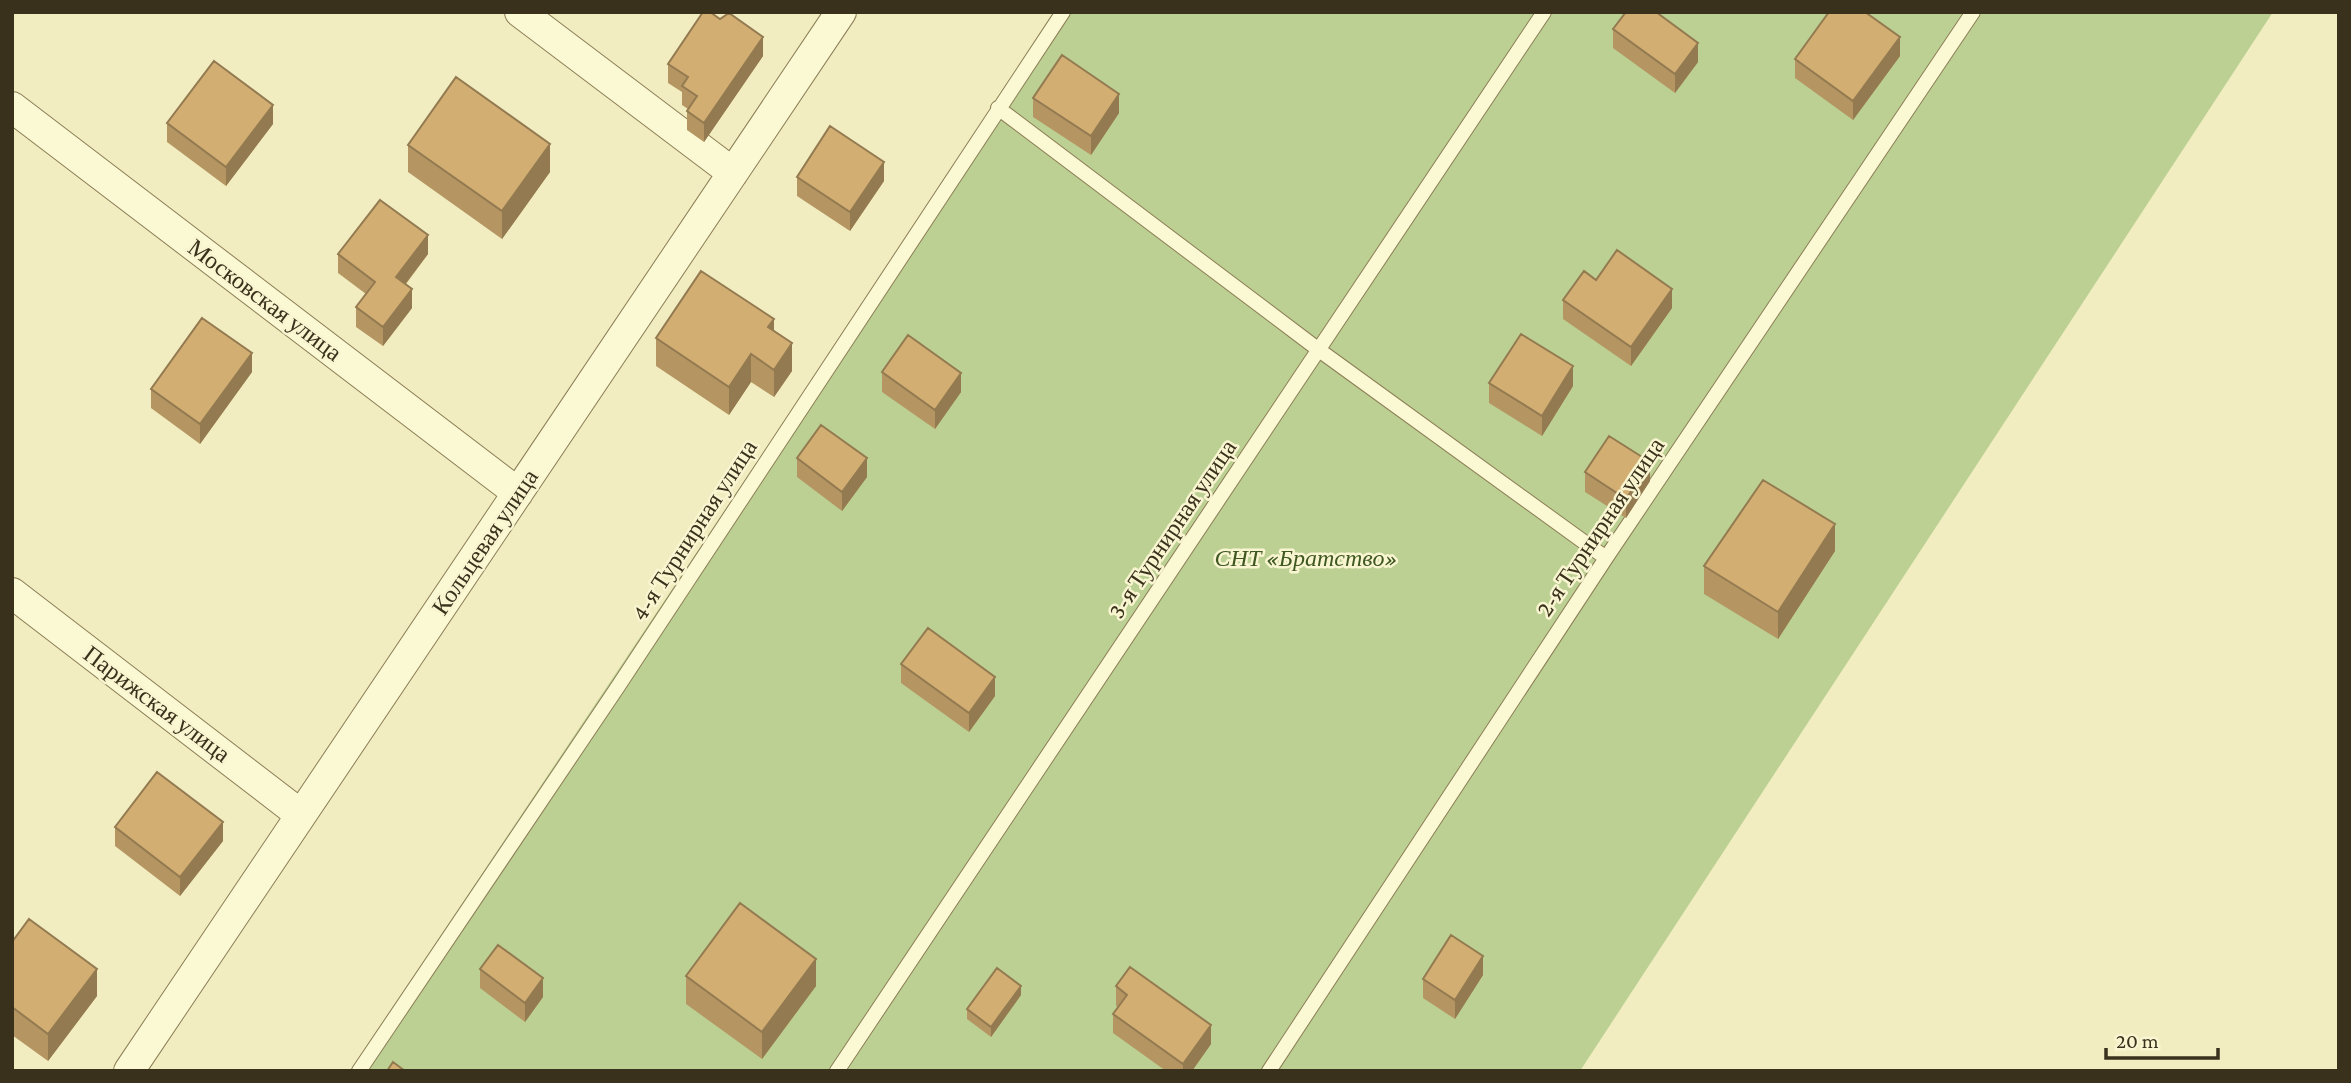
<svg xmlns="http://www.w3.org/2000/svg" width="2351" height="1083" viewBox="0 0 2351 1083" font-family="'Crimson Pro',serif">
<rect width="100%" height="100%" fill="#f1edc0"/>
<path fill="#bcd093" d="M1058 12H2273L1580 1071H350Z"/>
<g fill="none" stroke-linecap="round" stroke-linejoin="round">
<g stroke="#8c7e56" stroke-width="16">
<path id="lane" d="M998 108 1319 350 1606 558
M359 1071 617 688 1063 12
M837 1071 1544 12
M1269 1071 1606 558 1973 12"/>
</g>
<g stroke="#8c7e56" stroke-width="32">
<path id="street" d="M520 12 733 173
M12 107 518 493
M12 593 301 815
M129 1071 841 12"/>
</g>
<use href="#lane" stroke="#fbf8d4" stroke-width="14"/>
<use href="#street" stroke="#fbf8d4" stroke-width="30"/>
</g>
<path fill="#b59663" d="M1613 29 1698 62 1675 93 1613 48Z
M763 56 704 142 687 130V111L688 109 682 105V92L668 83V64Z
M1900 56 1853 120 1795 78V59Z
M1033 98 1119 113 1091 155 1033 117Z
M167 123 273 124 226 186 167 142Z
M408 145 550 172 502 239 408 172Z
M797 177 884 181 850 231 797 196Z
M338 254H428L406 284 412 308 383 346 356 327V307L366 294 338 273Z
M1596 280 1672 308 1631 366 1563 319V300Z
M774 331 792 371 774 397 751 382 729 415 656 366V338Z
M252 372 200 444 151 408V389Z
M882 372 961 392 935 429 882 392Z
M1489 383 1573 386 1542 436 1489 403Z
M797 458 867 477 842 511 797 477Z
M1585 472 1650 481 1626 518 1585 492Z
M1835 551 1778 639 1704 594V566Z
M901 664 995 696 969 732 901 683Z
M115 827 223 841 180 896 115 846Z
M12 942 97 996 48 1061 12 1035Z
M480 969 543 997 525 1022 480 988Z
M1483 975 1455 1019 1423 998V979Z
M686 976 816 986 762 1059 686 1004Z
M1116 986 1211 1044 1192 1071H1166L1113 1033V1014L1118 1007 1116 1006Z
M1021 995 991 1037 967 1019V1009Z"/>
<path fill="#937a50" d="M763 37V56L704 142V123Z
M1900 37V56L1853 120V101Z
M1698 43V62L1675 93V74Z
M1119 94V113L1091 155V136Z
M273 105V124L226 186V167Z
M550 144V172L502 239V211Z
M884 162V181L850 231V212Z
M428 235V254L396 296V277Z
M412 289V308L383 346V327Z
M1672 289V308L1631 366V347Z
M774 319V347L768 327Z
M792 343V371L774 397V370Z
M252 353V372L200 444V424Z
M751 354V382L729 415V387Z
M1573 366V386L1542 436V416Z
M961 373V392L935 429V410Z
M867 458V477L842 511V492Z
M1650 462V481L1626 518V499Z
M1835 524V551L1778 639V612Z
M995 677V696L969 732V713Z
M223 822V841L180 896V877Z
M13 896V915L12 916V897Z
M1483 956V975L1455 1019V1000Z
M816 959V986L762 1059V1032Z
M97 969V996L48 1061V1034Z
M543 978V997L525 1022V1003Z
M1021 986V995L991 1037V1027Z
M1211 1025V1044L1192 1071H1183V1064Z"/>
<path fill="#d2ae73" stroke="#937a50" stroke-width="2" d="M703 12H710L720 19 729 13 763 37 704 123 687 111 697 96 682 86 688 77 668 64Z
M1626 12H1656L1698 43 1675 74 1613 29Z
M1829 12H1865L1900 37 1853 101 1795 59Z
M1062 55 1119 94 1091 136 1033 98Z
M214 61 273 105 226 167 167 123Z
M456 77 550 144 502 211 408 145Z
M830 126 884 162 850 212 797 177Z
M380 200 428 235 396 277 412 289 383 327 356 307 375 282 338 254Z
M1617 250 1672 289 1631 347 1563 300 1584 271 1596 280Z
M701 271 774 319 768 327 792 343 774 370 751 354 729 387 656 338Z
M202 318 252 353 200 424 151 389Z
M1521 334 1573 366 1542 416 1489 383Z
M908 335 961 373 935 410 882 372Z
M821 425 867 458 842 492 797 458Z
M1609 436 1650 462 1626 499 1585 472Z
M1763 480 1835 524 1778 612 1704 566Z
M928 628 995 677 969 713 901 664Z
M157 772 223 822 180 877 115 827Z
M740 903 816 959 762 1032 686 976Z
M29 919 97 969 48 1034 12 1007V942Z
M1451 935 1483 956 1455 1000 1423 979Z
M498 945 543 978 525 1003 480 969Z
M1130 967 1211 1025 1183 1064 1113 1014 1127 995 1116 986Z
M997 968 1021 986 991 1027 967 1009Z
M393 1062 405 1071H387Z"/>
<g text-anchor="middle" stroke-width="5" stroke-linejoin="round" paint-order="stroke">
<g font-size="24" fill="#3a311c" stroke="#f8f5d0">
<text transform="translate(265 300) rotate(37)" y="8">Московская улица</text>
<text transform="translate(1600 527) rotate(-56)" y="8">2-я Турнирная улица</text>
<text transform="translate(1172 529) rotate(-56)" y="8">3-я Турнирная улица</text>
<text transform="translate(694 530) rotate(-57)" y="8">4-я Турнирная улица</text>
<text transform="translate(485 542) rotate(-56)" y="8">Кольцевая улица</text>
<text transform="translate(157 704) rotate(37)" y="8">Парижская улица</text>
</g>
<g font-size="24" font-style="italic" fill="#3f5821" stroke="#f8f5d0">
<text x="1306" y="566">СНТ «Братство»</text>
</g>
</g>
<rect width="2351" height="1083" fill="none" stroke="#3a311c" stroke-width="28"/>
<path d="M2106 1048v10h112v-10" fill="none" stroke="#3a311c" stroke-width="3.5"/>
<text x="2116" y="1048" font-size="21" fill="#3a311c" stroke="#f8f5d0" stroke-width="5" paint-order="stroke">20 m</text>
</svg>
